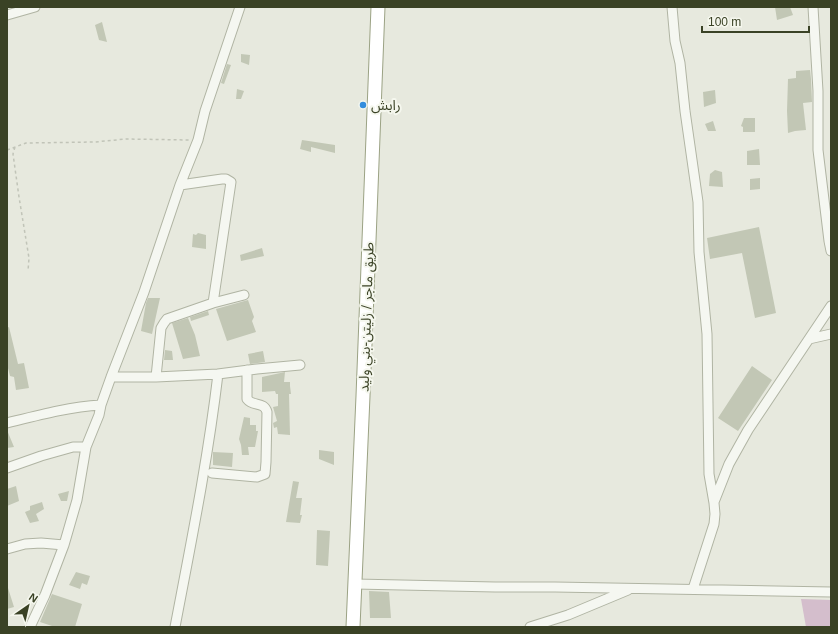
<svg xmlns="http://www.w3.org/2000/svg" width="838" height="634" viewBox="0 0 838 634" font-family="Helvetica,'Noto Sans Arabic',sans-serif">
<rect width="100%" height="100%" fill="#e7e9de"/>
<path fill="#d4becc" d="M801 599 831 600V627H806Z"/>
<path fill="#c2c7b5" d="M775 7H790L793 15 777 20Z
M102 22 107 42 99 40 95 25Z
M241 54 250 55 249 65 241 62Z
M227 64 231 65 224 84 221 83Z
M810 70 811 79 812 102 803 103 806 130 795 131 788 133 787 111 788 79 796 78V71Z
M237 89 244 91 241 99H236Z
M715 90 716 103 704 107 703 92Z
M744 118H755V132H743V127L741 126Z
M713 121 716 131H708L705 124Z
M302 140 335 145V153L311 147V152L300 149Z
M759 149 760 165H747V151Z
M715 170 722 172 723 187 709 186 710 174Z
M760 178V189L750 190V179Z
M759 227 776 313 755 318 742 253 710 259 707 238Z
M198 233 206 235V249L192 247 193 234 196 235Z
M262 248 264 256 241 261 240 255Z
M148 298H160L152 334 141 331 146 303Z
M248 300 254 317 252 321 256 332 227 341 216 309Z
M208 311 209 315 191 321 190 317Z
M188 318 195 335 200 356 183 359 172 323Z
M9 327 18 364 24 363 29 388 16 390 14 377 10 376 7 364V328Z
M165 350 172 351 173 360H164Z
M263 351 265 362 250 364 248 354Z
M752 366 772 380 738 431 718 418Z
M285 372 284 382H290V386L291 394H289L290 435 278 434 277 427 274 428 273 423 277 421 273 407 278 406V394H276L275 391 262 392V377Z
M244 417 250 418V425H256V431H258L255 447H248L249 455H242L241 445 239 439Z
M7 430 14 447 7 448Z
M319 450 334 452V465L319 459Z
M213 452 233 453 232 467 213 465Z
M293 481 299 482 296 498H302L300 515H302L300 523 286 522Z
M16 486 19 501 7 506V489Z
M69 491 67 501H61L58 494Z
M42 502 44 509 36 514 39 521 30 523 25 512 30 510V506Z
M317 530 330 531 328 566 316 565Z
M76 572 90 576 87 585 82 583 80 589 69 585Z
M8 588 14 607 7 609V589Z
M369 591 389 592 391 618H370Z
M52 594 82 604 75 627H55L40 622Z"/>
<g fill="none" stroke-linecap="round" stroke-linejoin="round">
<g stroke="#b0b4a3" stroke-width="11">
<path id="minor" d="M672 7 675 41 680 63 685 111 698 202 699 252 707 334 709 474 714 503 715 514 714 524 693 589
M813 7 818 91V150L829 241 831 251
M7 15 35 7
M180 185 222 179H226L231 182 213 303
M809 339 831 334
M218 374 257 369 300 365
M111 377H156L218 374C208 459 191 543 175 627
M156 377 161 328 164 323 167 319 213 303 244 295
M7 423C39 415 68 407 101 405
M7 468 41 456 73 447H86
M212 473 257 477 265 474 266 462 267 412C264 401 253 407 247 399V370
M714 502 729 464 748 430 831 306
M7 549 25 544 41 543 64 545
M355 584 495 587H555L831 592
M30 627 45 595 64 545 77 500 86 447 99 415 101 405 111 377 144 292 180 185 198 140 205 111 240 7
M530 627 568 615 628 590"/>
</g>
<g stroke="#9ba284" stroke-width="15">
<path id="highway" d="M353 627 363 396 378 7"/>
</g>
<path stroke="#c1c4b8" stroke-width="1.5" stroke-dasharray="3 3" stroke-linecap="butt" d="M15 147 13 154 19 197 29 258 28 271
M7 150 26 143 95 142 126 139 190 140"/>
<use href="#minor" stroke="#f5f7f1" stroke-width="9"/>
<use href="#highway" stroke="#fff" stroke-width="13"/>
</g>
<circle fill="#348ddd" stroke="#f5f7ee" stroke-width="1.5" cx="363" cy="105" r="4"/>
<g text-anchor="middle" stroke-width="4" stroke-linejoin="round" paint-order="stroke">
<g font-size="14" fill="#3a4225" stroke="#f5f7ee" text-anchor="start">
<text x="371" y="110">رابش</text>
</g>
<g font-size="14" fill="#3a4225" stroke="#f5f7ee">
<text transform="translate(366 317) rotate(-88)" y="5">طريق ماجر / زليتن-بني وليد</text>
</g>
</g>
<rect width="838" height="634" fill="none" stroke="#3a4225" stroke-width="16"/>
<g transform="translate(28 606) rotate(34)" stroke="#f5f7ee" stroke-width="3" paint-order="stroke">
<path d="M0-3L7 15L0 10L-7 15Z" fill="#3a4225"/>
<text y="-6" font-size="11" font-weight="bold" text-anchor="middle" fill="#3a4225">N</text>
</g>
<path d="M702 26v6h107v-6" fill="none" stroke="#3a4225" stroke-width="2"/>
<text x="708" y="26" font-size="12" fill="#3a4225" stroke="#f5f7ee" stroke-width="3" paint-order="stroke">100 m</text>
</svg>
